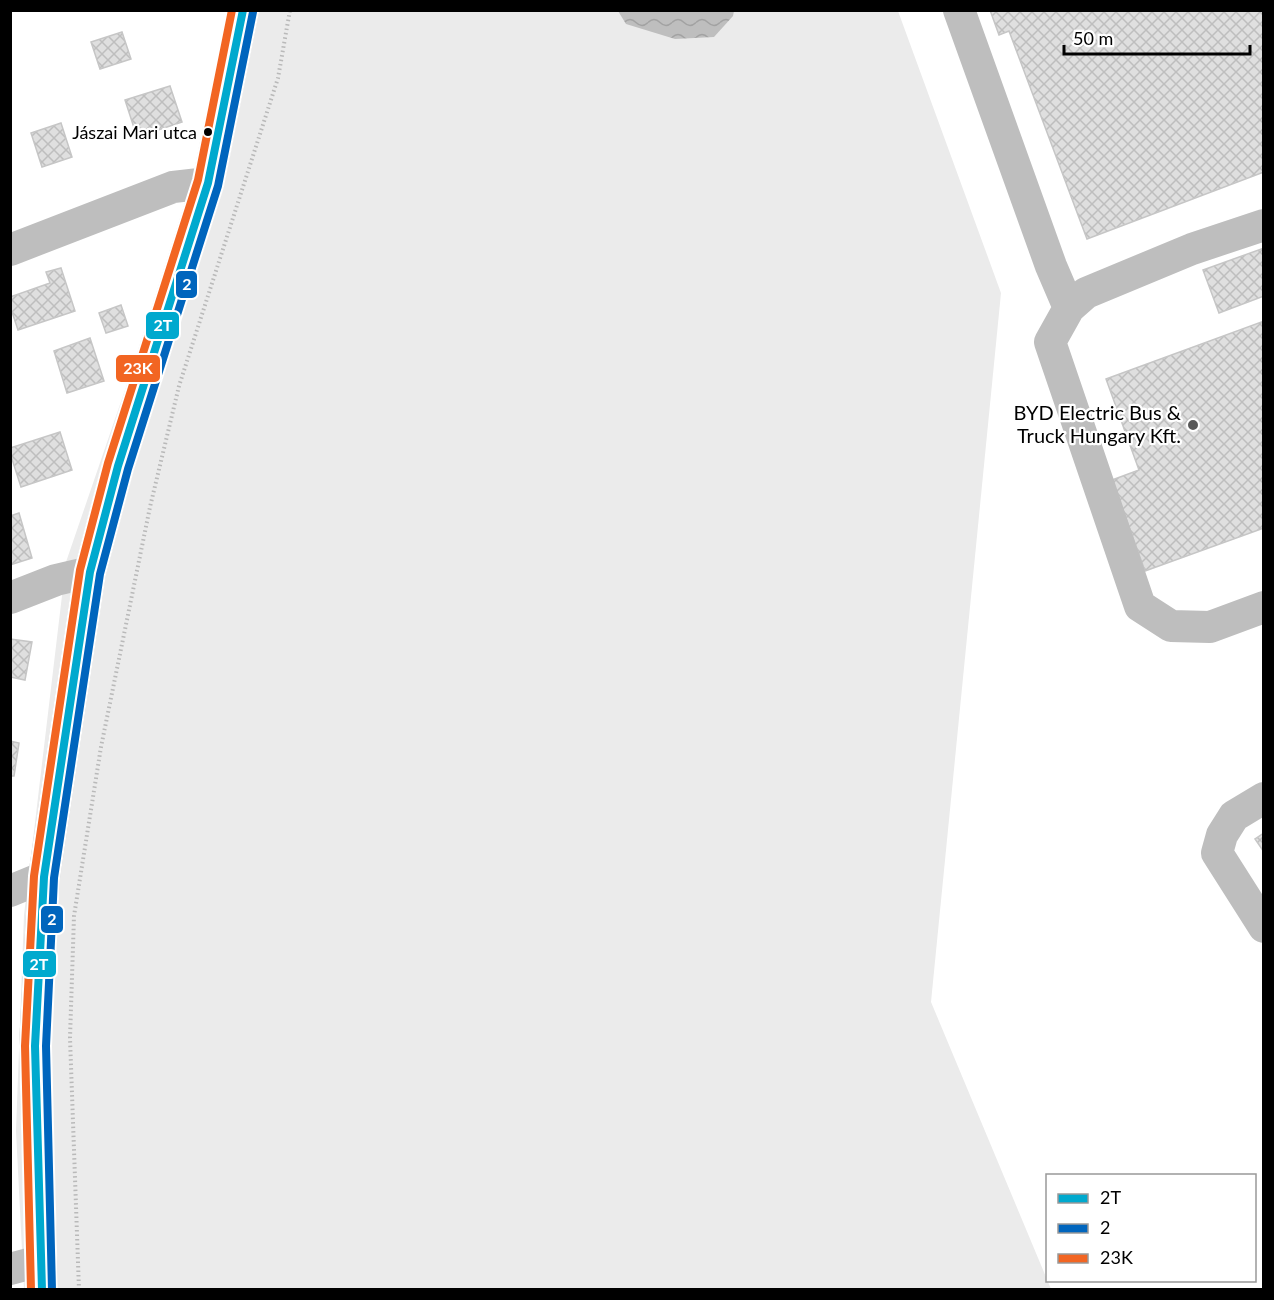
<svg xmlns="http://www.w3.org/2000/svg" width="1274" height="1300" viewBox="0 0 1274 1300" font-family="Lato,sans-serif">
<defs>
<pattern id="water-waves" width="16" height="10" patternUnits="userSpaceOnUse" patternTransform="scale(1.5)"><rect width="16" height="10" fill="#bebebe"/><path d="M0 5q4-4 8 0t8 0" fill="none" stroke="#a2a2a2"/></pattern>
<pattern id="building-cross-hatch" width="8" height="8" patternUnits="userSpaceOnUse" patternTransform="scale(1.5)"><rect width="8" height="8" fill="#dfdfdf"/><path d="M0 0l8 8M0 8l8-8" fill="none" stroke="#bebebe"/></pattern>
</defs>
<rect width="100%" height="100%" fill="#fff"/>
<path fill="#ebebeb" d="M228 11H898L1001 293 931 1002 1051 1289 24 1290 16 1131 24 915 66 562 186 212Z"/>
<path fill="url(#water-waves)" d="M618 11H734L733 16 714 37 675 39 626 24Z"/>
<path fill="url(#building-cross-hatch)" stroke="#c6c6c6" stroke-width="1.5" d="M990 10H1264V172L1087 239 1009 31 999 35Z
M122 32 131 59 100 69 91 42Z
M170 86 182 122 137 137 125 100Z
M61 123 72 157 42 167 31 133Z
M1264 248V296L1219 313 1203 270Z
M61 268 75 311 18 330 10 306V297L50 283 46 272Z
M121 305 128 326 106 333 99 313Z
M1264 321V528L1145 571 1112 480 1139 470 1106 379Z
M90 338 104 381 67 393 54 351Z
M60 432 72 470 21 487 10 453V448Z
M19 513 32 558 10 565V516Z
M10 639 32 642 25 680 10 677Z
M10 741 19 743 14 776H10Z
M1264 833V852L1255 839Z"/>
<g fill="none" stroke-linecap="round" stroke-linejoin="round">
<path stroke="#b9b9b9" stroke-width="4" stroke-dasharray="1.5 3" stroke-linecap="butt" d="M79 1290 70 1038 74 916 101 747 150 507 179 386 278 78 290 10"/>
<path stroke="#bebebe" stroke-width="32" d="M959 10 1051 266 1069 308
M1264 225 1192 249 1086 293 1069 308 1050 342 1140 606 1171 626 1210 627 1264 607
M10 250 173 187 208 183
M10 598 56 580 90 572
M1264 798 1234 816 1222 835 1217 853 1264 927
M10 891 44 877
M10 1269 40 1261
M42 1290 35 1046 44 877 90 572 118 466 208 183 243 10"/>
<g stroke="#fff" stroke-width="12">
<path id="bus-1" d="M42 1290 35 1046 44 877 90 572 118 466 208 183 243 10"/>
</g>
<g stroke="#fff" stroke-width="12">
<path id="bus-2" d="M52 1290 46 1046 54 878 100 574 128 469 218 186 253 12"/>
</g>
<g stroke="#fff" stroke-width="12">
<path id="bus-3" d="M31 1290 25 1046 34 876 80 570 108 463 198 180 232 10"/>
</g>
<use href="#bus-1" stroke="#00a9ce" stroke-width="8"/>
<use href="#bus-2" stroke="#0065bd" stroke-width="8"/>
<use href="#bus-3" stroke="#f26522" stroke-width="8"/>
</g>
<circle fill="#000" stroke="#fff" stroke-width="2" cx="208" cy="132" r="5"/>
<circle fill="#595959" stroke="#fff" stroke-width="2" cx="1193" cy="425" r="6"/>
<g text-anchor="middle" stroke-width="4.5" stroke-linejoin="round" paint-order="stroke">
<g font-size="18" fill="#000" stroke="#fff" text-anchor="end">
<text x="197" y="139">Jászai Mari utca</text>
</g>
<g font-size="20" fill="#000" stroke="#fff" text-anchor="end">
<text x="1181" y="420">BYD Electric Bus &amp;<tspan x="1181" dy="23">Truck Hungary Kft.</tspan></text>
</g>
</g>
<g stroke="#fff" stroke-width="2">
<rect x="175" y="270" width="23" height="29" rx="6" fill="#0065bd"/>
<rect x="145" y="311" width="35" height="29" rx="6" fill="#00a9ce"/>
<rect x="115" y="354" width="46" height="29" rx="6" fill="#f26522"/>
<rect x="40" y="905" width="24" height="29" rx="6" fill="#0065bd"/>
<rect x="22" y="950" width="35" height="28" rx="6" fill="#00a9ce"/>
</g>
<g font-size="16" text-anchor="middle" font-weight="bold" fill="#fff">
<text x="187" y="290">2</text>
<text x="163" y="331">2T</text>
<text x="138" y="374">23K</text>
<text x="52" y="925">2</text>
<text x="39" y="970">2T</text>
</g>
<rect width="1274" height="1300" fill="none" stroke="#000000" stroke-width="24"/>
<rect x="1046" y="1174" width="210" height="108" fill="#ffffff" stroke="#999999" stroke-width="1.5"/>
<rect x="1058" y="1194" width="30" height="9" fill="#00a9ce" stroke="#999999" stroke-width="1.5"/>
<text x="1100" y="1204" font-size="18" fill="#000000">2T</text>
<rect x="1058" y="1224" width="30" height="9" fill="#0065bd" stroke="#999999" stroke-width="1.5"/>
<text x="1100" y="1234" font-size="18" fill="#000000">2</text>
<rect x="1058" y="1254" width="30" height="9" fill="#f26522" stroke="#999999" stroke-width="1.5"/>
<text x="1100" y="1264" font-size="18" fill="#000000">23K</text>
<path d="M1064 45v9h186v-9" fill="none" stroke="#000000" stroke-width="3"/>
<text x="1073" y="45" font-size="18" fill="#000000" stroke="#ffffff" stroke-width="4.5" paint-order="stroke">50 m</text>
</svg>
